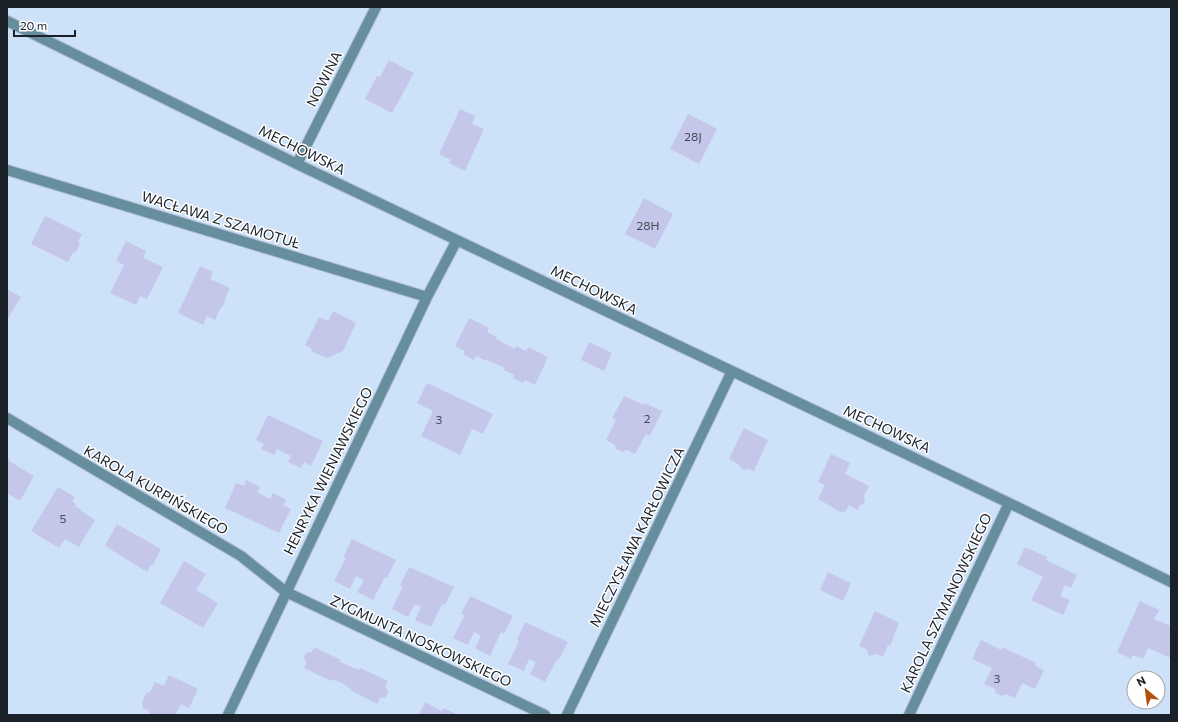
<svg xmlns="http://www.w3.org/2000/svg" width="1178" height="722" viewBox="0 0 1178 722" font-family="Commissioner,sans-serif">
<rect width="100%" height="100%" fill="#cde1f8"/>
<path fill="#c5c7ea" d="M389 60 414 73 392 113 365 99 377 76 380 77Z
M460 109 475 116 472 124 484 129 465 171 449 163 451 160 439 154Z
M688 114 717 129 699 164 670 149Z
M644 198 673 214 655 249 625 234Z
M45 216 82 234 78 242 80 244 75 253 73 252 68 262 31 244Z
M126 241 146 251 143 258 163 267 147 299 140 296 136 305 110 293 124 265 116 261Z
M200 266 213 272 210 279 230 288 225 299V301L223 306 221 307 215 320 207 316 203 325 178 313Z
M7 289 21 297 7 320Z
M333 311 356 323 343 351 327 358 311 351 312 349 305 345 319 317 328 321Z
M469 318 489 328 487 332 497 337 496 339 515 349 516 346 526 351 528 347 548 357 535 385 525 380 523 383 513 378 514 375 504 370 505 368 487 360 486 361 476 356 474 360 463 354 465 351 455 346Z
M589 342 612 353 604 371 581 360Z
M427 383 493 414 483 434 472 429 460 455 421 436 433 411 417 403Z
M624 396 644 405 645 403 662 411 650 436 646 434 635 454 627 450 622 452 616 449 615 445 606 440 616 420 612 418Z
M268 415 323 441 311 466 304 462 301 468 288 462 291 456 277 449 274 455 261 449 264 444 256 440Z
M744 428 768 440 754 471 748 469 744 470 741 468 738 464 729 459Z
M831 454 850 463 845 474 869 486 864 496 865 500 863 504 859 506 858 510 849 505 845 512 843 511 842 513 818 499 825 485 818 482Z
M7 458 9 459V461L34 476 20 501 7 493Z
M246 480 260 487 257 492 270 499 273 493 286 500 283 505 291 509 279 533 225 508 236 483 244 486Z
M58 487 75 497 72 501 76 504 75 506 82 510 81 511 95 520 79 547 65 539 59 548 31 531Z
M117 524 161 549 153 565H151L147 572 105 546Z
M352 539 396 560 387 578 385 577 373 600 357 592 364 580 356 576 350 589 334 581 346 558 343 557Z
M1025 547 1047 557 1046 560 1077 575 1071 588 1065 585 1060 596 1070 600 1063 615 1031 600 1043 577 1017 564Z
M184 561 206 574 196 590 218 603 203 628 160 603Z
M409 567 454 587 445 605 442 604 431 627 415 620 421 607 415 604 408 617 392 609 403 586 400 585Z
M828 572 851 583 843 601 820 590Z
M470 596 513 616 504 634 501 632 490 656 475 648 481 636 474 632 468 645 453 638 465 615 461 614Z
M1140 601 1159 610 1154 619 1171 626V658L1148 648 1143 659 1133 655 1131 659 1117 652Z
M875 611 899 623 890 646 888 645 883 657 876 654 869 656 866 649 859 646Z
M525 622 568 642 559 660 557 659 545 682 530 674 536 662 529 659 524 671 508 664 519 641 517 640Z
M981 640 1001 650 1002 647 1036 663 1035 666 1044 670 1035 689 1022 683 1015 698 1006 694 1002 696 996 693 995 689 984 684 992 668 972 659Z
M314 647 341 660 340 662 359 670 360 668 388 681 385 688 387 689 388 692 386 697 380 698 377 704 350 690 351 689 342 683 332 679 331 681 304 668 307 662 305 661 304 657 306 653 309 652 311 653Z
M169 675 198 689 189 708 181 704 175 715H150L148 710 143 708 142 702 146 693 150 692 155 682 164 686Z
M425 702 442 711 444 708 458 715H419Z"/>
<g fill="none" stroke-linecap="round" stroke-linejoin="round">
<g stroke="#adbed3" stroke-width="12">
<path id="minor" d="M7 21 297 164 1009 503 1171 582
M297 164 376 7
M7 170 427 297
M7 418 241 556 286 592 545 715
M228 715 427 297 457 240
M567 715 732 371
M909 715 1009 503"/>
</g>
<use href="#minor" stroke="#668e9c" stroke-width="10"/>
</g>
<g text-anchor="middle" stroke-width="3" stroke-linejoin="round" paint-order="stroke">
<g font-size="12" fill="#454a59">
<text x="693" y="141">28J</text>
<text x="648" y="230">28H</text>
<text x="647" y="423">2</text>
<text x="439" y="424">3</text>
<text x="63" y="523">5</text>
<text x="997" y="683">3</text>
</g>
<g font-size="14" fill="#1a2129" stroke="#fff">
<text transform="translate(324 79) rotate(-63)" y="5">NOWINA</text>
<text transform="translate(302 150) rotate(26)" y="5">MECHOWSKA</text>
<text transform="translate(221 220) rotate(17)" y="5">WACŁAWA Z SZAMOTUŁ</text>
<text transform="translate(594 290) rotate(26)" y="5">MECHOWSKA</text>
<text transform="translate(887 429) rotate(25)" y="5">MECHOWSKA</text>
<text transform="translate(328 471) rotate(-64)" y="5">HENRYKA WIENIAWSKIEGO</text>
<text transform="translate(156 490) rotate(30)" y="5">KAROLA KURPIŃSKIEGO</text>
<text transform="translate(637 537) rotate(-64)" y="5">MIECZYSŁAWA KARŁOWICZA</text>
<text transform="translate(946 603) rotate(-65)" y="5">KAROLA SZYMANOWSKIEGO</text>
<text transform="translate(421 641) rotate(25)" y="5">ZYGMUNTA NOSKOWSKIEGO</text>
</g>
</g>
<rect width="1178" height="722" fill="none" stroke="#1a2129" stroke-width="16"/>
<g transform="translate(1146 690) rotate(331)"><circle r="19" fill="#ffffff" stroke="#a3a6a9"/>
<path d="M0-3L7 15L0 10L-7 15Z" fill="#b2510d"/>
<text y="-6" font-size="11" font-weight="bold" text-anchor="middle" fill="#1a2129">N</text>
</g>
<path d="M14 30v6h61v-6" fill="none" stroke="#1a2129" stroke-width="2"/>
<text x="20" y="30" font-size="12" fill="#1a2129" stroke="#ffffff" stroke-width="3" paint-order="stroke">20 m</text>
</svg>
